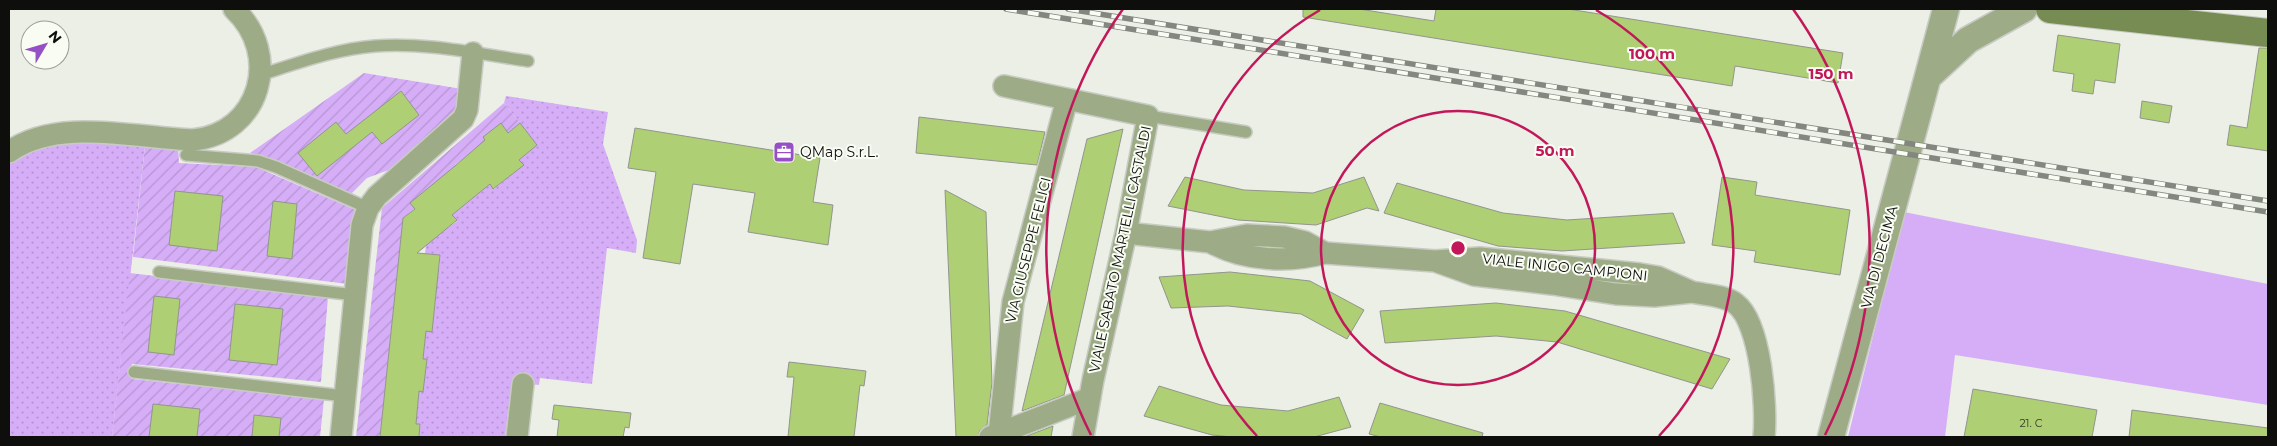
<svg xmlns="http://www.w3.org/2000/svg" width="2277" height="446" viewBox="0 0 2277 446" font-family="Montserrat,sans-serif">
<defs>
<pattern id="grass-dots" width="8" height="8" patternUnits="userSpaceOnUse" patternTransform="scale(1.25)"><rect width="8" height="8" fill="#d6aef7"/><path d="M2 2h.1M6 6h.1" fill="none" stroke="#b694d3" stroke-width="1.8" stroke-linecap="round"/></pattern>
<pattern id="garden-furrows" width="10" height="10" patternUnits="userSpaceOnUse" patternTransform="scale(1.25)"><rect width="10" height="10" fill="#d6aef7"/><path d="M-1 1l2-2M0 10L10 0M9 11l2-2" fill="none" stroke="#b694d3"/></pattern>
</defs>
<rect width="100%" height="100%" fill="#ebefe6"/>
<path fill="url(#grass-dots)" d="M506 96 608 112 603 144 637 240 636 253 607 248 592 384 540 378 539 385 512 382 505 437H419L420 425 416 424 419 391H423L427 359H423L426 331H432L436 297 433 269H439L440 256 425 254 427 235 433 239 457 221 452 215 490 184 494 189 523 165 519 160 537 145 504 103Z
M65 140 145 146 112 437H9V159Z"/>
<path fill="#d6aef7" d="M1904 212 2268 284V405L1955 355 1945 437H1848Z"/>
<path fill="url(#garden-furrows)" d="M364 73 462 89 461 106 394 168 367 178 351 194 272 159 250 153Z
M504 103 520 123 508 133 501 124 486 141 455 165 460 172 403 218 380 437H356L382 208Z
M145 146H178L179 163 256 167 358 211 348 284 133 257Z
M130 273 328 297 321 382 132 364 130 372 132 379 324 399 320 437H112Z"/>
<path fill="#aecf73" stroke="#92958d" d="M1303 9H1359L1434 21 1436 9H1568L1843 53 1838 83 1735 66 1732 86 1303 17Z
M2058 35 2120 44 2115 83 2095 80 2093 94 2072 91 2074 74 2053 71Z
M2259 48H2268V151L2227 145 2230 125 2247 128Z
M401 91 419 115 382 144 372 132 317 176 298 153 336 122 346 134Z
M2142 101 2172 106 2169 123 2140 118Z
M919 117 1045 132 1037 165 916 153Z
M501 123 508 133 520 123 537 145 519 160 524 165 493 189 490 184 452 215 457 220 417 253 440 255 432 332 426 331 423 359H427L423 392 419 391 416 424H420L419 437H380L403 218 415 209 410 203 455 166 485 140 483 137Z
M635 128 820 158 813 202 833 205 828 245 748 232 755 193 693 184 680 264 643 258 656 172 628 168Z
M1123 129 1064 395 1022 411 1087 139Z
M1185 177 1244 190 1313 193 1364 177 1379 211 1367 208 1316 225 1238 220 1168 206Z
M1722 177 1757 182 1755 195 1850 210 1840 275 1754 262 1756 251 1712 245Z
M1397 183 1503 213 1567 220 1673 213 1685 243 1562 251 1498 246 1384 213Z
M945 190 986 212 992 383 987 425 980 430 978 437H956Z
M175 191 223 196 217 251 169 245Z
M273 201 297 204 292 259 267 256Z
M1230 272 1310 281 1364 310 1347 339 1301 314 1228 306 1171 308 1159 277Z
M154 296 180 299 174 355 148 352Z
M1496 303 1565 311 1730 359 1712 389 1557 342 1496 336 1385 343 1380 311Z
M235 304 283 309 277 365 229 360Z
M789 362 866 371 864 386 860 385 854 437H788L794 377H787Z
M1159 386 1221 405 1288 411 1339 397 1351 427 1314 437H1232L1212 435 1144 416Z
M1973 389 2097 410 2092 437H1964Z
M1380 403 1483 433 1482 437H1381L1369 434Z
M153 404 200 409 197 437H149Z
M554 405 631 413 629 428 625 427 623 437H557L559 420 552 419Z
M2132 410 2268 428V437H2129Z
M254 415 281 418 279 437H252Z
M1053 426 1051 437H1024Z"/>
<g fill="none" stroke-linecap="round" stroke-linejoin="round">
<g stroke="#c8cbc3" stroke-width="14">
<path id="service" d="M260 75C298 63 336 49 375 46 426 42 478 54 528 61
M1148 116 1246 132
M186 155 258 161 276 167 368 208
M159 272 355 295
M134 372 345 396"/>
</g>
<g stroke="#c8cbc3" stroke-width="24">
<path id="minor" d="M1004 86 1148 116 1126 233 1093 380 1083 437
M9 152C57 117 136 138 193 140 261 133 282 54 234 9
M1126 233 1210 242 1247 235 1284 237 1305 242 1325 253C1288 263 1244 261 1210 242
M1325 253 1435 261 1480 258 1640 274 1658 277 1692 292 1654 296 1616 294 1552 284 1474 275 1435 261
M1692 292C1705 295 1725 295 1736 304 1761 323 1767 407 1764 437
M999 434 1013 302 1067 99
M341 437 362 225 368 208 377 196 463 119 467 110 473 53
M517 437 523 384
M990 437 1090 398"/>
</g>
<g stroke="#c8cbc3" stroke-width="29">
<path id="tertiary" d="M1929 76 1968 40 2024 9
M1831 437 1946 9"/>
</g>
<g stroke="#c8cbc3" stroke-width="30">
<path id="secondary" d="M2050 9 2268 33"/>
</g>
<use href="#service" stroke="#9dac86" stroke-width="11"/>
<use href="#minor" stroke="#9dac86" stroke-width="21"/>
<use href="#tertiary" stroke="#9dac86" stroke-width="26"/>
<use href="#secondary" stroke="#778c53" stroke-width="28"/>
<g stroke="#848780" stroke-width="5.5">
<path id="rail" d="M1006 9 2268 212
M1068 9 2268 201"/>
</g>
<use href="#rail" stroke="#f8fcf3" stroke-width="4" stroke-dasharray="11" stroke-linecap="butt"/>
</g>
<g fill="none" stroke="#c2185b" stroke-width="2.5">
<circle cx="1458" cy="248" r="137"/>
<path d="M1257 436A275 275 0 0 1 1320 10M1596 10A275 275 0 0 1 1659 436"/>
<path d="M1091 435A412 412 0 0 1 1123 9M1793 9A412 412 0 0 1 1825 435"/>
</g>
<defs>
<g id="office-square" transform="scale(1.125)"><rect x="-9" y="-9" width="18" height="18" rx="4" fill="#9550c5" stroke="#f8fcf3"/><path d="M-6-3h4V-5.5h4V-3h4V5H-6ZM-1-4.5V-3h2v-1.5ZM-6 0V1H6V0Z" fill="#fff"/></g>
</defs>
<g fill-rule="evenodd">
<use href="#office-square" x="784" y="152"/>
</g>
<g text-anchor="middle" stroke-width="4" stroke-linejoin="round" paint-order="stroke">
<g font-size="11" fill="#363f26">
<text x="2031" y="427">21. C</text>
</g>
<g font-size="14" fill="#0e0f0c" stroke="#f8fcf3" text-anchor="start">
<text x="800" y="157">QMap S.r.L.</text>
</g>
<g font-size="14" fill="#0e0f0c" stroke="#f8fcf3">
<text transform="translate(1120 249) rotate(-78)" y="5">VIALE SABATO MARTELLI CASTALDI</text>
<text transform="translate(1028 250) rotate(-76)" y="5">VIA GIUSEPPE FELICI</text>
<text transform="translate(1879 257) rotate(-75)" y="5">VIA DI DECIMA</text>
<text transform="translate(1565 267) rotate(6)" y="5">VIALE INIGO CAMPIONI</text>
</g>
</g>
<circle cx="1458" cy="248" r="8" fill="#c2185b" stroke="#f8fcf3" stroke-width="2.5"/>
<g font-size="15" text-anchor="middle" font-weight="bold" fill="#c2185b" stroke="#f8fcf3" stroke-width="4" stroke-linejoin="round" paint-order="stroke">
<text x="1652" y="59">100 m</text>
<text x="1831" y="79">150 m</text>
<text x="1555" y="156">50 m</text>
</g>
<rect width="2277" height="446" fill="none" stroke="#0e0f0c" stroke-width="20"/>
<g transform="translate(45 45) rotate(52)"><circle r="24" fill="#f8fcf3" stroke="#9a9d97"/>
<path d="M0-4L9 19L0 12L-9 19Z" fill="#9550c5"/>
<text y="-8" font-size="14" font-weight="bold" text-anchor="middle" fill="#0e0f0c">N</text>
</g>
</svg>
